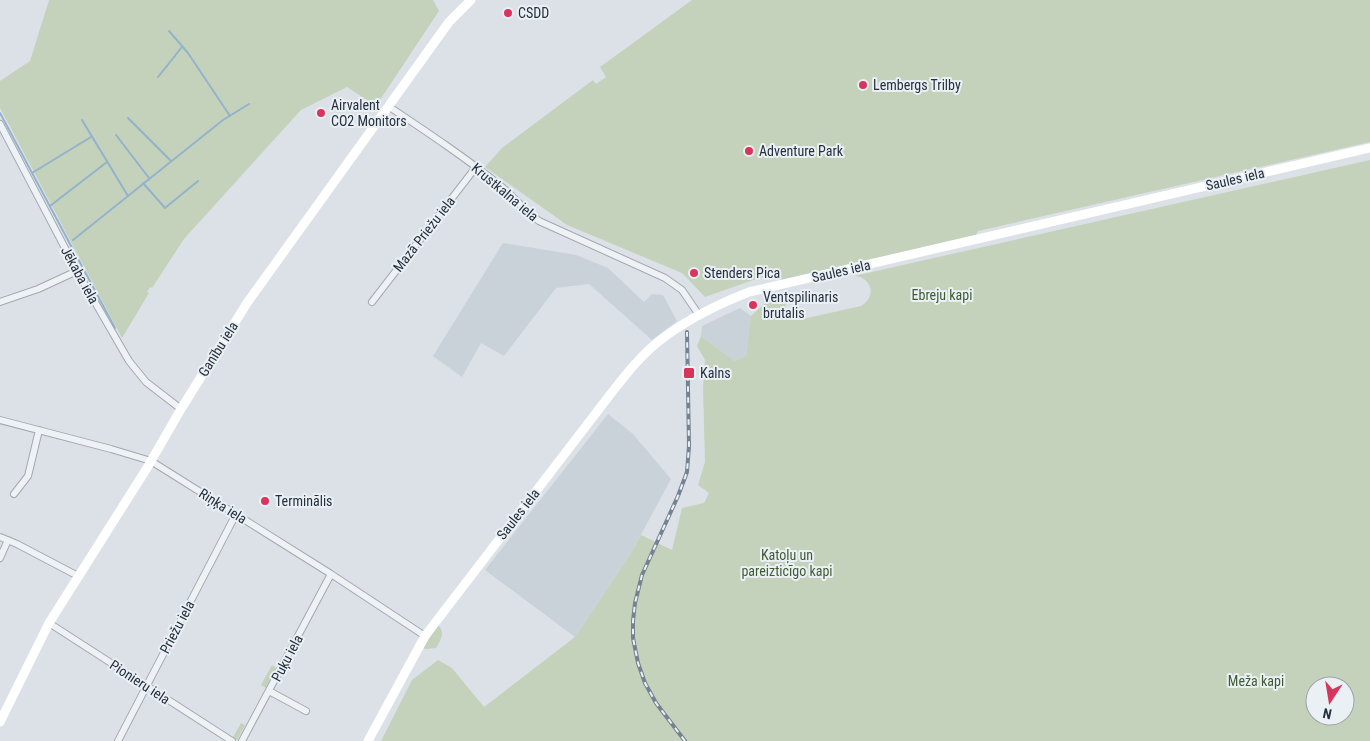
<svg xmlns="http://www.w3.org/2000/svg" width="1370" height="741" viewBox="0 0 1370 741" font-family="'Roboto Condensed',sans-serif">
<rect width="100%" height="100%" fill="#dce1e7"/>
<path fill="#c9d1d9" d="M503 243 576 255 608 268 644 302 652 294 663 295 677 321 652 340 589 284 556 288 504 356 481 343 462 377 433 356Z
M740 308 751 316 746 356 735 361 701 336 702 326Z
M608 414 633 434 671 479 631 553 575 637 485 570Z"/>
<path fill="#c4d2bc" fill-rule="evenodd" d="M49 0H433L439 11 376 106 347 87 301 110 184 239 152 288 150 287 147 292 149 293 122 338 0 108V81L30 61Z
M692 0H1370V142L978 231 976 235 782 281 765 276 705 297 682 273 567 225 485 167 502 148 593 80 596 84 606 77 600 67Z
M1370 160V741H381L412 680 438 660 452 668 484 707 575 637 631 553 641 535 672 550 682 508 704 503 709 493 698 485 705 462 703 388 705 360 697 346 701 336 735 361 746 356 751 316C762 305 775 295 790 291L785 297 786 308 784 309C786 317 790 319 798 320L861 306C877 297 872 277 854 276ZM1315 686H1345V716H1315Z
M438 625C446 632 440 641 436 648L426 649 423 648Z
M272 665 276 668 266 688 261 685Z
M241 723 245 725 237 740 232 739Z"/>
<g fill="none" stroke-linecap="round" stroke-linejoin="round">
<path stroke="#93b3cb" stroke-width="2" d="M169 31 188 53 230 116
M158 77 182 47
M0 113 115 328
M128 118 171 161
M82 120 128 196
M116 135 149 178
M32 173 91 137
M143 183 165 208 198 181
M50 206 107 162
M73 240 223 120 249 104"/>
<g stroke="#a1a8b1" stroke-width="8">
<path id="street" d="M388 106C427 132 466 158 502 187 515 198 525 211 539 221L665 278 682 290 699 315
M0 124 77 271 129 361 146 382 181 409
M0 302 38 289 77 271
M372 302 476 167
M0 420 111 449 151 461 331 574 425 636
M14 494 28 476 39 430
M0 537 17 544 78 576
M0 558 8 540
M49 623 232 741
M269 691 306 711
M118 741 236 514
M242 741 331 574"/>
</g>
<use href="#street" stroke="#eff2f5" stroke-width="6"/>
<path stroke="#fff" stroke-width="9" d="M0 722 49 623 147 468 181 409 247 303 449 22 471 0
M368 741 425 636 609 396C626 374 644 351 667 335 692 317 721 303 749 292L1370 148"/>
<g stroke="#748292" stroke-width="4">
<path id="rail" d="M685 741 656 703 645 683 638 663 633 638V621L635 603 642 575 678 496 687 472 689 446 687 332"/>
</g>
<use href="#rail" stroke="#ebf0f5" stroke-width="2" stroke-dasharray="5.5" stroke-linecap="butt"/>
</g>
<g fill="#d8355d" stroke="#ebf0f5" stroke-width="2">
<circle cx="508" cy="13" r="5"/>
<circle cx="863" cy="85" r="5"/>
<circle cx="321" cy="113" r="5"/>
<circle cx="749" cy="151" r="5"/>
<circle cx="694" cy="273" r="5"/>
<circle cx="753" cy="305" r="5"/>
<rect x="683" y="367" width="12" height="12" rx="2.5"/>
<circle cx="265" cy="501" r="5"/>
</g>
<g text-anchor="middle" stroke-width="4" stroke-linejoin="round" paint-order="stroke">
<g font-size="14" fill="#24303e" stroke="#ebf0f5" text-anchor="start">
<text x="518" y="18">CSDD</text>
<text x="873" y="90">Lembergs Trilby</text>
<text x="331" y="110">Airvalent<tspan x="331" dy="16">CO2 Monitors</tspan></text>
<text x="759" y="156">Adventure Park</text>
<text x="704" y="278">Stenders Pica</text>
<text x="763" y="302">Ventspilinaris<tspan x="763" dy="16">brutalis</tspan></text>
<text x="700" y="378">Kalns</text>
<text x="275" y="506">Terminālis</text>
</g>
<g font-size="14" fill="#24303e" stroke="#ebf0f5">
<text transform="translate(1235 179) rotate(-13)" y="5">Saules iela</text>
<text transform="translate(505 192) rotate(40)" y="5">Krustkalna iela</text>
<text transform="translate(424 234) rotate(-52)" y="5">Mazā Priežu iela</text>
<text transform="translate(841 271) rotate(-13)" y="5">Saules iela</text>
<text transform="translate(80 275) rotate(61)" y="5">Jēkaba iela</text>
<text transform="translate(218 349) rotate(-58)" y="5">Ganību iela</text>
<text transform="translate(223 506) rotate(32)" y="5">Riņķa iela</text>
<text transform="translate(518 514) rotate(-52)" y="5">Saules iela</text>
<text transform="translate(177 627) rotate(-62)" y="5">Priežu iela</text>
<text transform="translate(287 658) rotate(-62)" y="5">Puķu iela</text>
<text transform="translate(140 682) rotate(33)" y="5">Pionieru iela</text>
</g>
<g font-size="14" fill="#3d5b31" stroke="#ebf0f5">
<text x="942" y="300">Ebreju kapi</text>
<text x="787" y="560">Katoļu un<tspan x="787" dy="16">pareizticīgo kapi</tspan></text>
<text x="1256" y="686">Meža kapi</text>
</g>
</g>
<g transform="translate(1330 701) rotate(192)"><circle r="24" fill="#ebf0f5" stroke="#9ba3ac"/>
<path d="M0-4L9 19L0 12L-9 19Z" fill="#d8355d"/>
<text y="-8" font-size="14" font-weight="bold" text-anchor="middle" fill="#24303e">N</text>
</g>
</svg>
